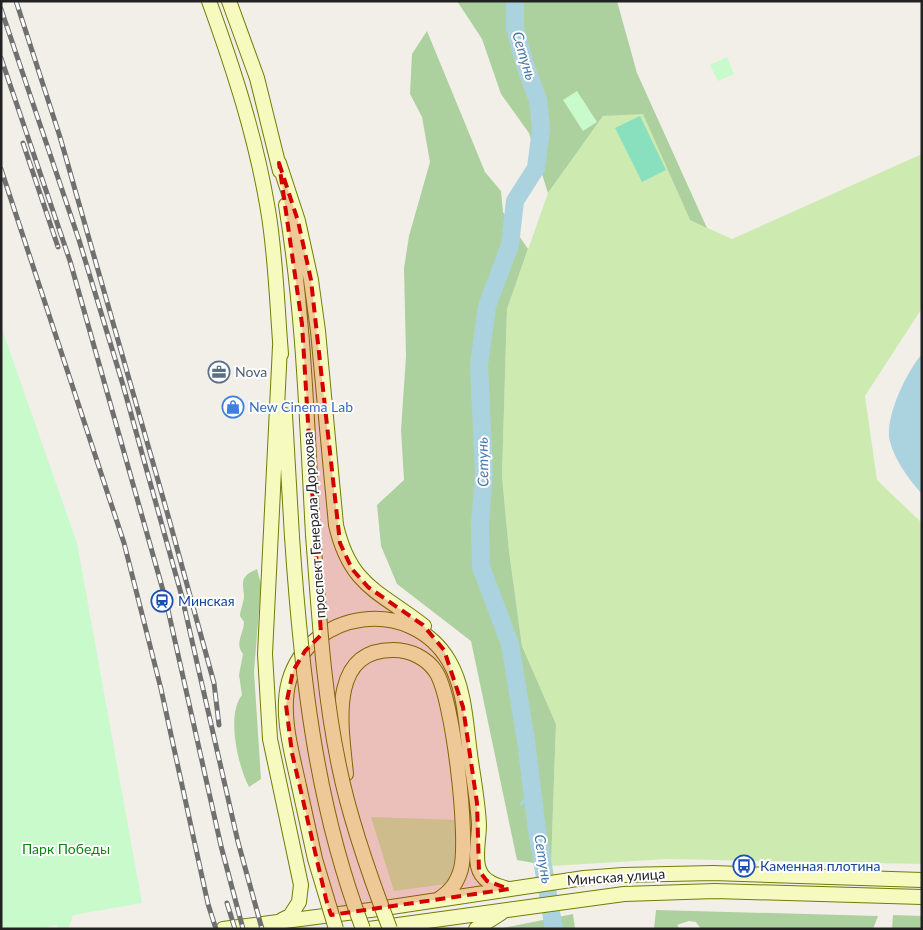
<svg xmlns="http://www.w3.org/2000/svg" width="923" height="930" viewBox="0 0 923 930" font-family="Lato,sans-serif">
<rect width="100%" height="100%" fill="#f2efe9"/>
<path fill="#cdebb0" d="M643 113 690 220 732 239 922 154V308L865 396 877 480 922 523V864L668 859 551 866 556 724 522 646 509 551 502 476 507 309 548 193 603 116Z
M371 817 457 820C456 841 458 865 446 884L394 891Z"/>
<path fill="#add19e" d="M457 1H617L637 73 707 228 690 220 643 114 603 116 548 193 529 133 501 94 482 39Z
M427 31 485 172 501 191 503 212 528 249 507 309 502 476 509 551 522 646 556 724 551 866 517 860 471 641 397 584 381 546 377 505 404 480 401 430 406 356 404 268 409 236 430 162 422 117 410 94 412 54Z
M257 569 261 585 254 672 261 779 249 787C238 766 226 715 242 695L239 675 243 654C234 643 244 634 244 622L240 616C240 610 244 602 244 595 242 580 241 576 257 569Z
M656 910 878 916 873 929H701L696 922 689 921 677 925 680 929H654Z
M573 914 575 929H503V928Z
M893 915 922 916V929H892Z"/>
<path fill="#c8facc" d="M727 57 734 74 718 81 710 65Z
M577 91 597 122 583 131 563 100Z
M1 326 77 543 142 903 73 915 68 929H58L57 925 40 929H1Z"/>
<path fill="#88e0be" d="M640 116 666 170 642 182 615 128Z"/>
<path fill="#aad3df" d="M922 354V494C909 480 891 455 889 436 887 413 907 371 922 354Z"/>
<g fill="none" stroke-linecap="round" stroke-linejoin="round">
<path stroke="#aad3df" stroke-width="3" d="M521 804 532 793"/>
<path stroke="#aad3df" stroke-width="18" d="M515 1V28L525 65 538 100 541 129 536 168 515 201 510 245 487 306 479 365 484 473 480 525 481 567 510 644 526 741 537 831 554 929"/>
<g stroke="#707d05" stroke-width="16">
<path id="secondary" d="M209 1C234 70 256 138 268 210 276 257 277 306 281 354
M229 1 257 78 280 171
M279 163 298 221 311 280 318 331 336 525C350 586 379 591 424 626
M286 205C304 314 307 425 313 535
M280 346 265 654 270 739 301 885 299 902 290 916 282 920
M285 415 292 537
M346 774C342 731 326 649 394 650 410 650 427 658 436 672 453 698 469 838 461 869 457 883 451 891 439 899
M299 786C292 753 280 714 289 681 310 609 411 596 449 661 466 690 466 729 471 761 474 782 478 803 479 825 479 838 475 853 478 866 481 880 493 885 505 888
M223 929 378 909 584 878 623 875 713 873 922 880
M369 929 624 894 715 891 922 897
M476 929 501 913"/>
</g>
<use href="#secondary" stroke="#f7fabf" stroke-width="14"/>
<g stroke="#707070" stroke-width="5">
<path id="rail" d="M16 1 60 137 169 519 214 683 219 725
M1 9 79 240 123 385 182 597 238 842 262 929
M1 58 70 261 166 601 221 846 243 929
M23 143 58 247
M1 169 124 543 161 689 208 904 216 929
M227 903 235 929"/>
</g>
<use href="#rail" stroke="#fff" stroke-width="3" stroke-dasharray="9" stroke-linecap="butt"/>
<g stroke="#707d05" stroke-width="16" stroke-linecap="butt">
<path id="secondary-bridge" d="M313 535C319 612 323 690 339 766 350 821 370 877 390 929
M292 537C301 670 315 803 363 929
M299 786 315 859 336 929"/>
</g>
<use href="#secondary-bridge" stroke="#f7fabf" stroke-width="14"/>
</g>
<path fill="#d40000" fill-opacity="0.2" stroke="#d40000" stroke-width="4" stroke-dasharray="10 6" stroke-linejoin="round" d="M279 163 298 221 311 280 340 543 352 569 368 587 423 625 444 650 463 707 477 803 479 871 487 881 509 889 331 915 326 899 292 753 286 705 293 671 305 651 321 635 302 324Z"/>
<defs>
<g id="office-ring" transform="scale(1.125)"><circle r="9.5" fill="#fff" stroke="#5c6f8a" stroke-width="1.5"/><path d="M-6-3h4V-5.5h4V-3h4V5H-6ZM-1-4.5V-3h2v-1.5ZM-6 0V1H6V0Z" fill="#5c6f8a"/></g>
<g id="shop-ring" transform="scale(1.125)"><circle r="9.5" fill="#fff" stroke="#3f7fe0" stroke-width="1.5"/><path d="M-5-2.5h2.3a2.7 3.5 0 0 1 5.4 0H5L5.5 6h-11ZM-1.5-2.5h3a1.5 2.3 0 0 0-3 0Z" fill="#3f7fe0"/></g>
<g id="station-ring" transform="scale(1.125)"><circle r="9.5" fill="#fff" stroke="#1a4fb4" stroke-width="1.5"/><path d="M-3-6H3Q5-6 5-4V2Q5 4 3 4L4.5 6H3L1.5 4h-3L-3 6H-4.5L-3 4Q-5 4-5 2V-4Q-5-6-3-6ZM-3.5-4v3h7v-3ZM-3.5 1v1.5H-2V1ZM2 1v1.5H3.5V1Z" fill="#1a4fb4"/></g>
<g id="bus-ring" transform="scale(1.125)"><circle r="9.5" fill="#fff" stroke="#1a4fb4" stroke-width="1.5"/><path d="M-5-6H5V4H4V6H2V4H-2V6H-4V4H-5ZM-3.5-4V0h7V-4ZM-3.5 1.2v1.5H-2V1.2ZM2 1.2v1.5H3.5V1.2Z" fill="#1a4fb4"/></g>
</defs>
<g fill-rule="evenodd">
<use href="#office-ring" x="219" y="372"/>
<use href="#shop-ring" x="233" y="407"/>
<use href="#station-ring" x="162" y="601"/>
<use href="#bus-ring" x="744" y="866"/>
</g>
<g text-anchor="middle" stroke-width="4" stroke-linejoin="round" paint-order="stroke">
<g font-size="14" fill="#4e5e75" stroke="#fff" text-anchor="start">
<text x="235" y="377">Nova</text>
</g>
<g font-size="14" fill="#366cbe" stroke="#fff" text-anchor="start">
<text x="249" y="412">New Cinema Lab</text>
</g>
<g font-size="14" fill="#222" stroke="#fff">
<text transform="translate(314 525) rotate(-94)" y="5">проспект Генерала Дорохова</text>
<text transform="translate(616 877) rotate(-4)" y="5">Минская улица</text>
</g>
<g font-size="14" fill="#164399" stroke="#fff" text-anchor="start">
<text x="178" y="606">Минская</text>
<text x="760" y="871">Каменная плотина</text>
</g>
<g font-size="14" fill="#0c8416" stroke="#fff">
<text x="66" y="854">Парк Победы</text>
</g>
<g font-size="15" font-style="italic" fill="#4a7aab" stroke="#fff">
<text transform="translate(524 56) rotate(73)" y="5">Сетунь</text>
<text transform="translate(483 462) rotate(-91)" y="5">Сетунь</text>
<text transform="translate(543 859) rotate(81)" y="5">Сетунь</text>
</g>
</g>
<rect width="923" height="930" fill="none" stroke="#222222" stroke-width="5"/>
</svg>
